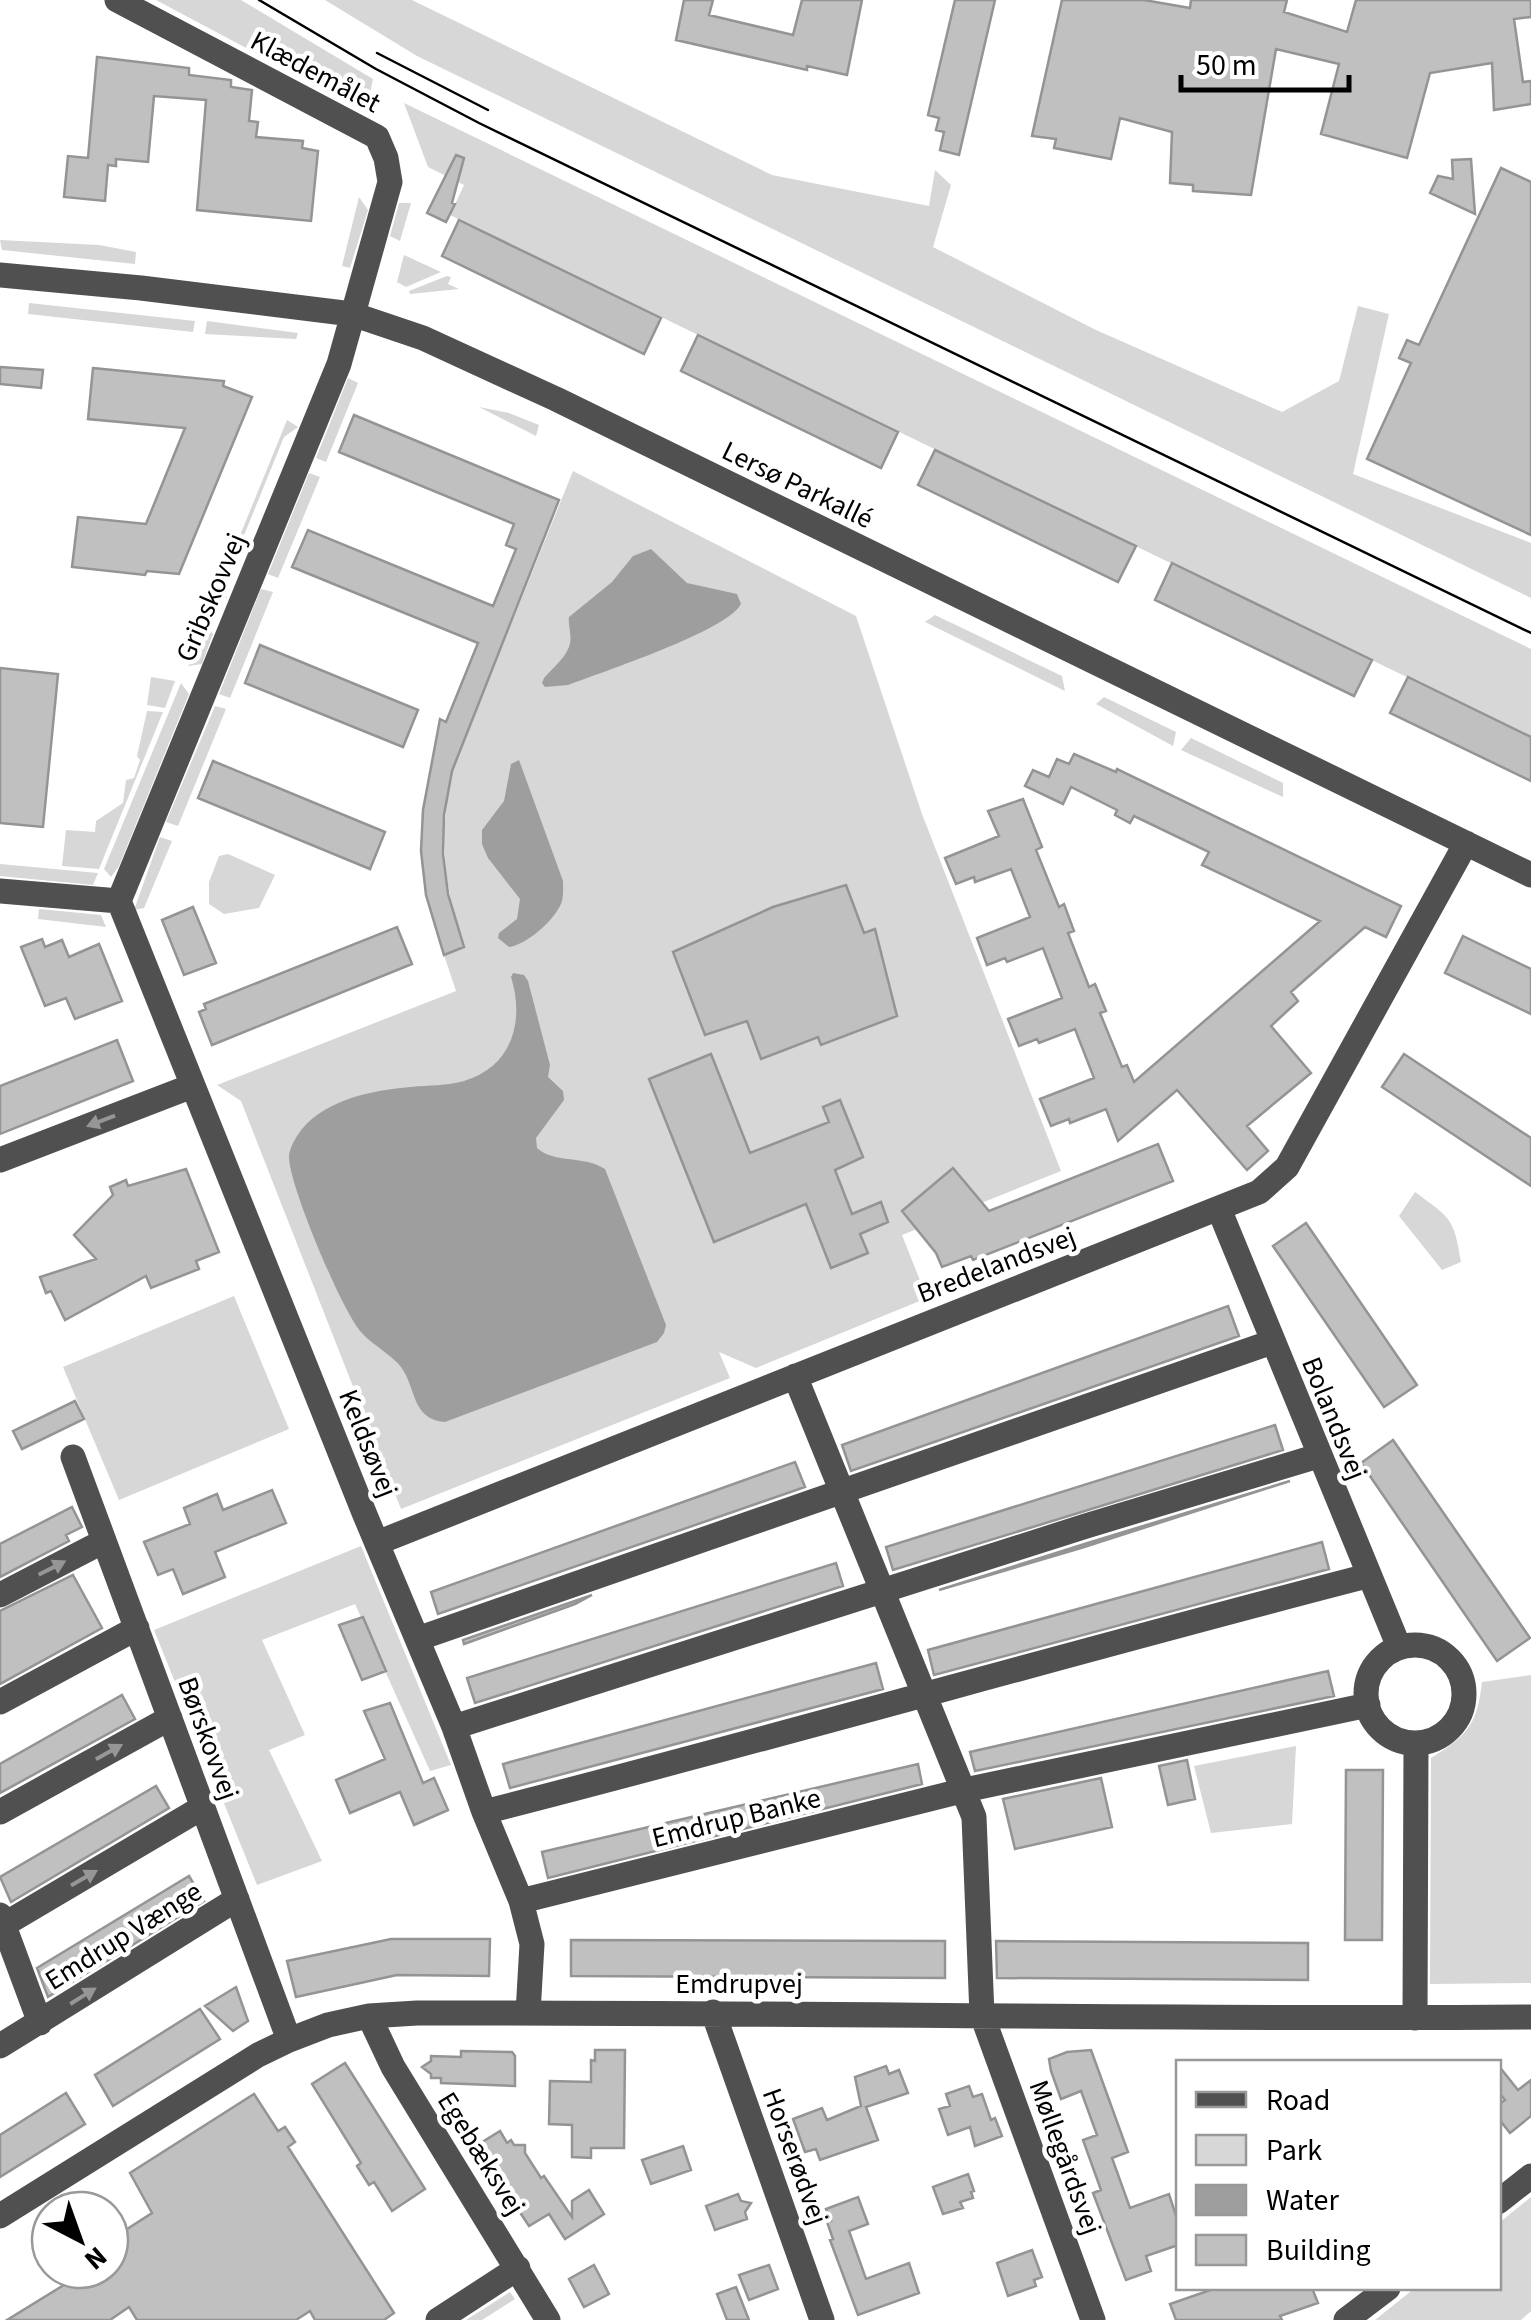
<svg xmlns="http://www.w3.org/2000/svg" width="1531" height="2320" viewBox="0 0 1531 2320" font-family="'Source Sans 3',sans-serif">
<rect width="100%" height="100%" fill="#fff"/>
<path fill="#d7d7d7" d="M156 0H241L373 79 366 112Z
M325 0H412L772 175 929 206 935 170 951 185 933 247 1096 330 1282 412 1339 381 1358 306 1389 314 1353 474 1531 543V598L417 56Z
M404 103 1531 649V737L450 215 464 185 428 167Z
M359 197 368 210 350 268 342 266Z
M399 203H411L400 241 390 236Z
M0 240 99 245 136 252 135 264 2 250Z
M404 255 441 272 406 287 397 282Z
M447 276 451 277 448 284 459 289 410 294 409 291Z
M29 303 195 321 193 332 28 314Z
M207 321 298 333 296 339 205 334Z
M348 378 358 383 326 462 316 458Z
M479 407 509 413 539 425 536 436Z
M287 420 298 427 284 437 223 587 227 598 214 599Z
M573 471 856 616 922 814 1061 1171 902 1235 927 1298 756 1368 719 1352 730 1378 401 1509 241 1101 217 1085 456 991 444 955 463 946C443 879 439 841 452 771Z
M309 473 320 477 278 578 268 574Z
M261 589 273 592 230 698 219 694Z
M935 615 1062 676 1065 691 925 622Z
M205 623 213 634 202 664 188 666Z
M151 677 175 681 165 708 147 705Z
M181 683 189 694 119 866 111 877 104 869Z
M1104 697 1176 732 1173 746 1096 704Z
M215 706 226 709 178 826 166 822Z
M147 711 163 712 99 869 62 866 66 830 95 832 96 821 123 803 126 780 134 778 140 760 137 756Z
M1191 738 1283 783V797L1181 750Z
M160 837 172 841 144 908 134 910Z
M228 854 275 875 259 908 224 914 209 904V882L219 856Z
M0 864 98 873 93 885 0 876Z
M39 909 101 915 106 927 38 919Z
M1415 1192C1450 1218 1454 1217 1461 1262L1442 1270 1399 1216Z
M234 1296 289 1429 119 1500 63 1367Z
M361 1546 451 1765 430 1771 355 1604 262 1640 305 1735 269 1750 322 1861 257 1885 154 1630Z
M1531 1675V1983L1430 1984 1431 1758C1468 1735 1477 1725 1482 1682Z
M1296 1746 1292 1824 1211 1833 1194 1766Z
M1531 2197V2311L1521 2320H1375L1415 2288H1498L1499 2223Z
M510 2292 515 2299 482 2320H466Z"/>
<path fill="#9e9e9e" d="M651 549 687 583 737 594 741 604C727 631 602 672 568 685L545 687 542 683 544 678C555 665 574 652 570 633 570 627 568 622 569 617L612 582 633 556Z
M519 760 563 881C563 889 564 899 560 906 552 922 526 945 509 947L498 938 499 933 517 919 520 899 488 858 482 844V830L504 801 511 764Z
M513 973 524 975 528 981 550 1065 548 1077 563 1091 564 1100 536 1138 537 1148C555 1164 584 1155 605 1169L666 1325 664 1333 657 1342 445 1422C411 1419 417 1389 401 1367 391 1354 372 1345 361 1332 342 1311 289 1185 289 1157 289 1151 293 1142 297 1136 319 1101 371 1090 411 1087 429 1085 447 1086 464 1081 512 1067 525 1021 511 977Z"/>
<path fill="#c0c0c0" stroke="#949494" stroke-width="2.5" d="M684 0H713L709 15 793 35 802 0H862L847 75 807 66V70L676 40Z
M955 0H995L959 155 940 150 944 132 936 130 939 118 928 115Z
M1062 0H1144L1190 8 1191 0H1287L1284 12 1347 32 1356 0H1531V17L1514 19 1523 82 1531 81V104L1494 110 1492 63 1430 73 1407 158 1321 134 1339 64 1276 49 1251 195 1193 191V185L1170 183 1172 132 1120 118 1111 159 1054 148 1056 139 1032 136Z
M97 57 189 68V75L231 80V87L252 90 249 121 258 122 256 137 303 141 302 148 318 151 311 221 197 210 206 100 154 96 148 162 116 159V166L108 165 105 201 64 197 68 156 88 158Z
M456 155 464 158 452 203 455 204 446 222 427 213Z
M1471 159 1475 214 1430 193 1438 176 1453 179 1452 160Z
M1501 168 1531 182V535L1367 459 1411 363 1399 358 1407 340 1419 345Z
M459 220 661 318 644 354 442 256Z
M698 335 898 432 881 468 681 371Z
M0 367 43 370 41 388 0 384Z
M93 368 224 381 223 386 252 397 179 574 147 571 145 575 72 567 78 517 146 524 185 428 88 419Z
M354 415 559 500 452 771 444 815 443 854 448 894 464 947 444 955 426 895 421 851 423 810 440 719 446 722 478 643 292 567 308 530 493 606 516 549 506 545 514 524 339 452Z
M935 450 1136 546 1118 582 918 485Z
M1172 563 1372 660 1354 696 1155 600Z
M260 645 418 710 403 747 245 683Z
M0 668 58 674 43 827 0 823Z
M1408 677 1531 737V781L1390 713Z
M1074 754 1116 772 1117 769 1401 906 1386 937 1365 927 1291 992 1298 1001 1271 1026 1311 1073 1247 1126 1268 1151 1247 1170 1177 1090 1118 1141 1106 1109 1070 1123 1069 1119 1051 1126 1040 1099 1094 1078 1075 1029 1039 1043 1037 1039 1019 1046 1008 1019 1062 998 1043 948 1007 962 1005 958 987 965 977 938 1030 917 1011 869 975 882 974 877 956 884 945 858 999 836 988 811 1023 799 1042 847 1036 850 1059 907 1064 904 1074 931 1068 933 1089 987 1095 984 1106 1011 1100 1013 1122 1067 1127 1065 1134 1082 1320 921 1202 865 1209 852 1134 816 1130 823 1115 815 1117 810 1071 787 1063 804 1025 786 1033 770 1049 777 1057 759 1069 764Z
M213 761 385 832 370 869 198 798Z
M846 885 864 933 875 929 897 1016 821 1045 818 1037 761 1059 747 1021 705 1035 673 952 773 907Z
M193 907 216 963 184 975 162 920Z
M397 927 412 964 212 1045 199 1012 206 1009 204 1004Z
M1463 936 1531 969V1014L1445 973Z
M42 939 45 947 62 940 69 957 99 944 122 1001 75 1019 66 998 45 1006 21 947Z
M117 1040 133 1081 0 1134V1086Z
M711 1054 750 1153 829 1122 823 1107 840 1100 863 1157 835 1170 852 1214 881 1202 888 1222 860 1234 868 1253 831 1268 806 1204 714 1242 649 1079Z
M1404 1054 1531 1138V1186L1382 1087Z
M1158 1144 1173 1181 973 1260 971 1256 942 1267 936 1253 902 1211 953 1168 989 1211Z
M186 1169 219 1252 196 1261 199 1269 151 1288 146 1276 65 1320 51 1291 46 1293 40 1277 96 1259 74 1235 113 1195 110 1187 126 1180 128 1186Z
M1306 1223 1417 1385 1384 1407 1273 1246Z
M1228 1306 1239 1336 851 1471 842 1445Z
M75 1401 84 1419 22 1449 13 1431Z
M1275 1425 1283 1450 893 1570 886 1547Z
M1393 1440 1530 1638 1497 1661 1361 1463Z
M795 1462 805 1487 438 1614 431 1592Z
M1290 1481 1081 1548 939 1590 1091 1542Z
M272 1490 286 1523 215 1552 225 1577 183 1594 173 1569 158 1575 144 1542 190 1524 184 1508 217 1494 223 1510Z
M72 1507 82 1527 66 1535 69 1541 0 1577V1544Z
M1322 1542 1329 1569 934 1675 928 1650Z
M836 1563 843 1586 475 1703 467 1678Z
M73 1575 102 1628 0 1684V1611Z
M592 1595 575 1604 464 1644 463 1640Z
M363 1617 386 1671 362 1680 339 1625Z
M876 1663 883 1689 510 1788 503 1764Z
M1328 1671 1334 1696 975 1771 970 1752Z
M122 1695 135 1719 0 1793V1764Z
M390 1703 423 1783 434 1778 448 1810 414 1825 400 1792 350 1813 336 1780 385 1759 364 1711Z
M1187 1760 1195 1799 1168 1805 1159 1766Z
M918 1764 922 1784 548 1878 542 1852Z
M1346 1770H1383L1382 1940H1345Z
M1101 1778 1112 1827 1015 1849 1003 1799Z
M156 1786 169 1808 11 1902 0 1877Z
M189 1876 204 1901 48 1997 37 1968Z
M391 1939H490L489 1976 397 1975 296 1997 287 1961Z
M571 1940 945 1941V1978L571 1976Z
M996 1941 1308 1943V1980L997 1978Z
M236 1987 248 2021 233 2031 205 2006Z
M200 2009 220 2039 113 2106 95 2075Z
M595 2050H625L624 2148H591V2158L572 2157V2125L549 2124 550 2081 591 2082V2060L595 2061Z
M1091 2050 1128 2152 1112 2158 1130 2208 1169 2194 1178 2222V2245L1146 2256 1151 2271 1126 2280 1093 2193 1101 2190 1083 2140 1097 2135 1081 2091 1061 2099 1051 2071 1049 2059 1067 2052Z
M461 2051 512 2052 515 2056V2086L441 2083V2078H431V2074L422 2067 431 2061V2056L461 2057Z
M345 2063 425 2189 392 2211 374 2182 369 2185 357 2166 361 2163 312 2084Z
M1498 2065 1518 2090 1531 2080V2116L1510 2133 1498 2118V2105L1505 2100 1498 2091Z
M886 2066 889 2074 899 2070 908 2093 866 2107 878 2140 820 2160 816 2149 805 2152 793 2119 822 2108 827 2120 861 2106 855 2077Z
M969 2086 973 2097 982 2094 991 2120 995 2118 1002 2136 975 2146 970 2127 948 2135 939 2109 950 2106 946 2094Z
M66 2093 85 2124 0 2177V2135Z
M254 2094 278 2131 285 2127 295 2142 288 2147 394 2313 384 2320H315L310 2311 296 2320H137L129 2307 110 2320H7L72 2280 65 2270H110V2240L152 2213 130 2173Z
M500 2131 507 2143 511 2140 514 2145H525V2153L541 2178 544 2176 572 2217V2201L589 2190 604 2214 565 2239 549 2214 529 2226 476 2146Z
M683 2146 691 2170 651 2184 642 2160Z
M968 2174 974 2191 971 2192 973 2198 960 2202 963 2208 943 2214 933 2187Z
M738 2194 741 2201 751 2203 745 2212 747 2219 715 2230 706 2206Z
M858 2197 868 2224 849 2231 866 2279 909 2263 919 2293 858 2315 830 2240 833 2239 827 2222 831 2221 826 2209Z
M1032 2250 1042 2277 1034 2280 1036 2286 1008 2296 997 2263Z
M594 2265 609 2294 584 2307 569 2279Z
M769 2265 778 2289 749 2300 739 2275Z
M736 2287 749 2320H727L717 2294Z
M1216 2288H1312L1318 2303 1280 2316 1282 2320H1176L1170 2304Z"/>
<g fill="none" stroke-linecap="round" stroke-linejoin="round">
<path stroke="#505050" stroke-width="25" d="M117 0 377 137 386 158 390 182 339 364 119 901
M0 275 141 288 352 314 423 338 556 399 1531 875
M0 891 119 901
M119 901 365 1515 454 1727 484 1812 521 1901 532 1944 528 2013
M0 1160 192 1086
M1219 1209 1399 1647
M795 1376 974 1817 982 2015 1093 2320
M73 1457 289 2040
M377 1543 1259 1192 1287 1167 1466 843
M0 1595 104 1541
M417 1639 1272 1342
M1366 1694a49 49 0 1 1 98 0a49 49 0 1 1-98 0Z
M0 1702 137 1628
M454 1727 1086 1526 1318 1456
M0 1812 170 1718
M484 1812C779 1737 1072 1652 1367 1576
M521 1901 965 1790 1368 1705
M0 1915 40 2023
M0 1927 203 1807
M713 2012 822 2320
M369 2016 393 2067 548 2320
M1415 2018 1416 1743
M0 2046 237 1899
M1498 2202 1531 2176
M0 2216 258 2055 289 2040 328 2025 369 2016 417 2013C788 2012 1160 2020 1531 2017
M438 2320 518 2268
M1346 2320 1388 2288"/>
<path stroke="#000" stroke-width="2.5" d="M259 0 376 69 479 123 1531 633
M377 53 488 110"/>
</g>
<defs><path id="oneway-solid" d="M-6-.8H1V-3.2L6.5 0L1 3.2V.8H-6Z" transform="scale(2.5)"/></defs>
<g fill="#969696">
<use href="#oneway-solid" transform="translate(101 1121) rotate(159)"/>
<use href="#oneway-solid" transform="translate(52 1568) rotate(-27)"/>
<use href="#oneway-solid" transform="translate(109 1752) rotate(-29)"/>
<use href="#oneway-solid" transform="translate(84 1878) rotate(-30)"/>
<use href="#oneway-solid" transform="translate(83 1996) rotate(-32)"/>
</g>
<g text-anchor="middle" stroke-width="9" stroke-linejoin="round" paint-order="stroke">
<g font-size="28" fill="#000" stroke="#fff">
<text transform="translate(316 71) rotate(28)" y="10">Klædemålet</text>
<text transform="translate(798 484) rotate(26)" y="10">Lersø Parkallé</text>
<text transform="translate(210 597) rotate(-67)" y="10">Gribskovvej</text>
<text transform="translate(996 1264) rotate(-21)" y="10">Bredelandsvej</text>
<text transform="translate(1335 1418) rotate(68)" y="10">Bolandsvej</text>
<text transform="translate(369 1443) rotate(68)" y="10">Keldsøvej</text>
<text transform="translate(209 1738) rotate(70)" y="10">Børskovvej</text>
<text transform="translate(736 1817) rotate(-14)" y="10">Emdrup Banke</text>
<text transform="translate(123 1935) rotate(-32)" y="10">Emdrup Vænge</text>
<text x="739" y="1993">Emdrupvej</text>
<text transform="translate(482 2153) rotate(58)" y="10">Egebæksvej</text>
<text transform="translate(796 2156) rotate(70)" y="10">Horserødvej</text>
<text transform="translate(1066 2157) rotate(70)" y="10">Møllegårdsvej</text>
</g>
</g>
<rect x="1176" y="2060" width="325" height="230" fill="#ffffff" stroke="#999999" stroke-width="2.5"/>
<rect x="1196" y="2092" width="50" height="15" fill="#505050" stroke="#999999" stroke-width="2.5"/>
<text x="1266" y="2110" font-size="30" fill="#000000">Road</text>
<rect x="1196" y="2135" width="50" height="30" fill="#d7d7d7" stroke="#999999" stroke-width="2.5"/>
<text x="1266" y="2160" font-size="30" fill="#000000">Park</text>
<rect x="1196" y="2185" width="50" height="30" fill="#9e9e9e" stroke="#999999" stroke-width="2.5"/>
<text x="1266" y="2210" font-size="30" fill="#000000">Water</text>
<rect x="1196" y="2235" width="50" height="30" fill="#c0c0c0" stroke="#999999" stroke-width="2.5"/>
<text x="1266" y="2260" font-size="30" fill="#000000">Building</text>
<g transform="translate(80 2240) rotate(139)"><circle r="48" fill="#ffffff" stroke="#999999" stroke-width="2.5"/>
<path d="M0-8L18 38L0 25L-18 38Z" fill="#000000"/>
<text y="-15" font-size="28" font-weight="bold" text-anchor="middle" fill="#000000">N</text>
</g>
<path d="M1181 75v15h168v-15" fill="none" stroke="#000000" stroke-width="5"/>
<text x="1196" y="75" font-size="30" fill="#000000" stroke="#ffffff" stroke-width="8" paint-order="stroke">50 m</text>
</svg>
